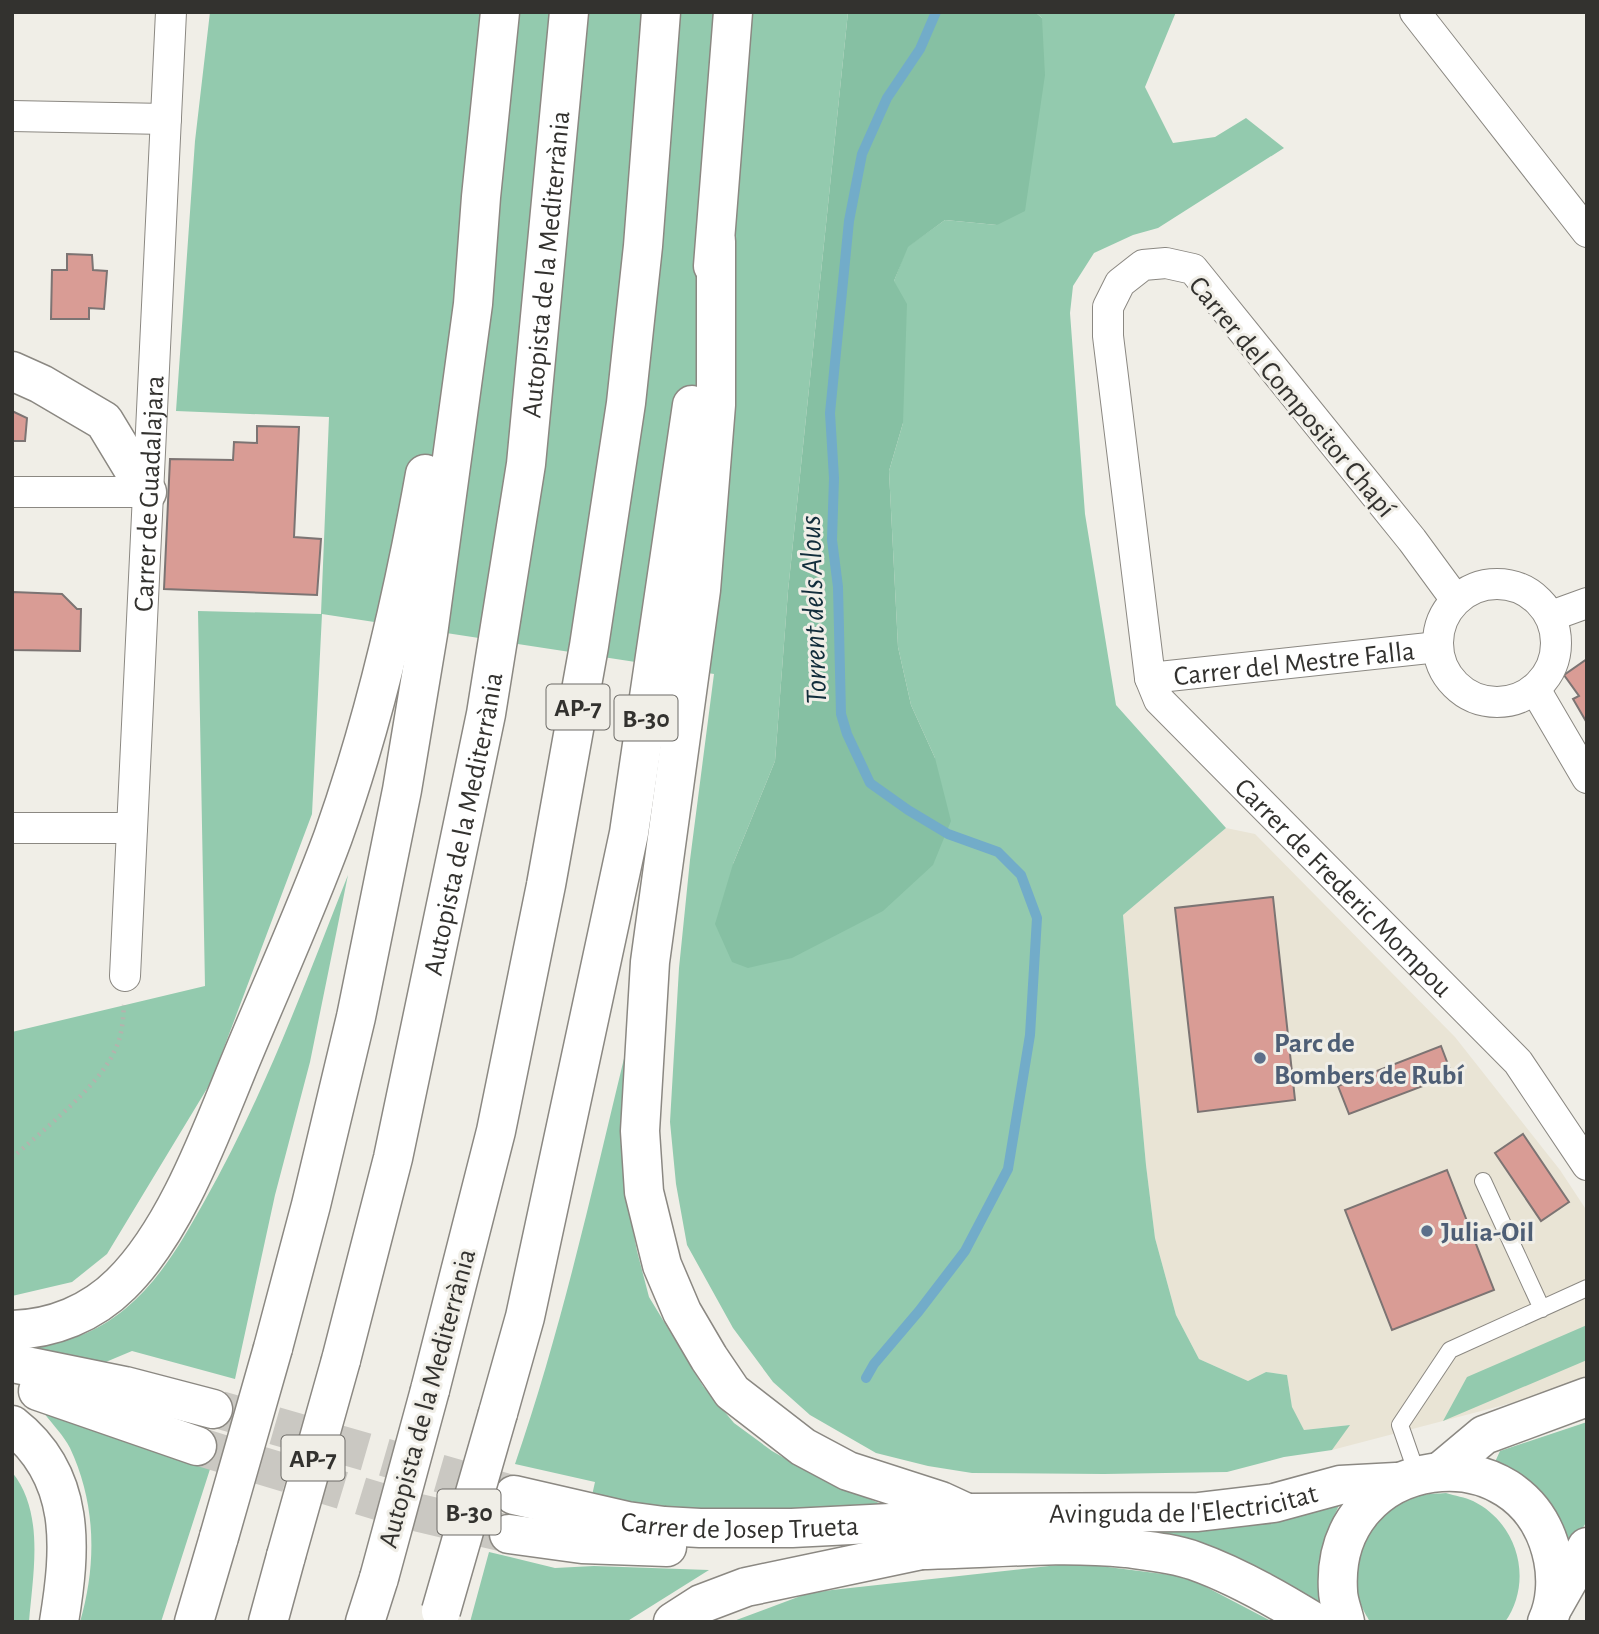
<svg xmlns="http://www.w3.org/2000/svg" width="1599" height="1634" viewBox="0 0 1599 1634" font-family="'Alegreya Sans',sans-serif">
<rect width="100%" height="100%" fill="#f0eee7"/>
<path fill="#e9e4d5" d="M1226 828 1255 834 1455 1037 1560 1170 1587 1211V1376L1542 1395 1332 1450 1349 1425 1304 1430 1292 1408 1287 1375 1266 1372 1248 1381 1199 1359 1176 1315 1155 1238 1146 1165 1123 915Z"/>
<path fill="#93caae" d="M210 12H848L788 591 775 761 733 864 935 758 911 705 898 647 889 471 903 423 894 281 907 247 945 220 997 225 1042 18 1035 12H1176L1145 87 1173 143 1215 137 1246 118 1284 148 1158 228 1133 235 1094 253 1073 286 1070 313 1085 514 1116 705 1226 828 1123 915 1146 1165 1155 1238 1176 1315 1199 1359 1248 1381 1266 1372 1287 1375 1292 1407 1304 1430 1350 1425 1332 1450 1284 1457 1227 1472 1104 1474 972 1473 928 1466 876 1453 810 1415 773 1382 733 1328 687 1245 676 1184 670 1122 679 968 690 860 714 674 322 614 312 814 211 1082 107 1254 72 1282 12 1296V1032L205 986 198 611 321 614 329 417 176 411 195 141Z
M348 875 310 1062 275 1195 235 1379 132 1351 101 1364 33 1348C71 1340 94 1334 125 1309 160 1280 182 1241 204 1202 263 1098 304 986 348 875Z
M627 1046 624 1185 637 1251 649 1297 703 1386 734 1423 772 1451 819 1478 879 1503 875 1513 732 1519 591 1500 595 1482 515 1464C562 1328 593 1186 627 1046Z
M1587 1325V1360L1443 1421 1467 1377Z
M51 1409 211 1466 161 1622H80C97 1564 96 1503 70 1448 64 1436 53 1425 44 1413Z
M1587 1422V1521L1573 1544 1561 1546 1511 1471 1495 1462 1500 1451Z
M12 1472C45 1513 33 1573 29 1622H12Z
M1446 1493C1455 1496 1465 1497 1473 1501 1518 1523 1534 1581 1505 1622H1370C1367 1616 1362 1609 1360 1602 1345 1557 1373 1507 1419 1496 1428 1493 1438 1494 1446 1493Z
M1339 1505C1321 1547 1317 1562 1322 1609L1162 1538 1161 1529Z
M489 1552 555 1568 594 1566 709 1570 626 1622H470Z
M1076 1563 1187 1577 1273 1622H731L806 1594 832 1590Z"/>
<path fill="#86c0a3" d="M848 12H1035L1042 18 1045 75 1025 211 997 225 945 220 908 247 894 281 907 304 903 423 889 471 898 647 911 705 935 758 951 821 933 865 883 911 792 958 748 968 732 962 715 924 733 864 775 761 788 591Z"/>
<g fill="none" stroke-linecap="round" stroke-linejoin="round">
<path stroke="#72acc9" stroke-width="10" d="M866 1378 874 1364 919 1311 965 1251 1008 1169 1030 1035 1037 918 1021 875 998 852 948 834 908 810 870 783 847 734 841 714 838 587 832 540 834 478 830 413 849 221 862 154 887 98 920 49 936 12"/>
</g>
<path fill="#d99c95" stroke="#7c7473" stroke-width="2" d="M67 254 92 255 93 270 107 271 104 309 89 308V319H51L52 270H67Z
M12 411 27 418 25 441H12Z
M257 426 299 427 294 537 321 539 317 595 164 589 170 459 233 460 234 442 257 443Z
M13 592 62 594 77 609H81L80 651 12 650Z
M1587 659V723L1573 699 1579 696 1564 675Z
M1273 897 1295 1100 1198 1112 1175 908Z
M1441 1046 1452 1075 1349 1114 1338 1086Z
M1523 1134 1569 1202 1541 1221 1495 1153Z
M1447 1170 1494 1290 1392 1330 1345 1210Z"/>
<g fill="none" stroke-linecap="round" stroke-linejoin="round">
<path stroke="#cac8c2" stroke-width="38" stroke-dasharray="38 19" stroke-linecap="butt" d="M220 1410 508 1493
M197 1446 407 1510 509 1534"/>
<g stroke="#8b8882" stroke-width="18">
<path id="lane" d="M1483 1181 1542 1309
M1417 1474 1400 1425 1450 1350 1587 1288"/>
</g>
<g stroke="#8b8882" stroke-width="32">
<g id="street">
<path d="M1415 12 1587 232"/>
<path d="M12 116 166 119"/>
<path d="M12 492H147"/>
<circle cx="1497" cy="643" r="59"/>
<path id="s1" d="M1456 600 1412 540 1193 269 1166 263 1143 265 1120 283 1108 307V336L1150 678 1159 700 1518 1062 1587 1165"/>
<path d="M1551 616 1587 603"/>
<path id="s2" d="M1150 678 1438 647"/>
<path d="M1535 689 1587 778"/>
<path d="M12 828H132"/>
<path id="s3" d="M125 976 171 12"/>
</g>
</g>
<g stroke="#8b8882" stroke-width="41">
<g id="secondary">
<path d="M12 371 41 384 104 421 147 492"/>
<path d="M12 1363 125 1386 213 1409"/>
<path d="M38 1391 197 1446"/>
<path d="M1441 1471 1484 1435 1587 1397"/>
<path id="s4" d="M514 1495 627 1521 664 1526 700 1528H792L910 1522 967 1513 1198 1512 1274 1503 1340 1485 1396 1482"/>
<path d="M509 1534 582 1544 667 1547"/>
<path d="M885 1550C966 1552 1046 1540 1126 1548 1149 1551 1173 1553 1195 1561 1237 1576 1277 1599 1314 1622"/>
<path d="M1554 1605 1587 1547"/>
<path d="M1345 1622C1343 1612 1338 1601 1338 1591 1329 1452 1526 1426 1553 1559 1557 1579 1556 1603 1547 1622"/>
</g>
</g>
<g stroke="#8b8882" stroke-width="41">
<g id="highway">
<path d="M716 241V405L701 590 650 962 640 1131 644 1192 662 1265 682 1312 709 1358 732 1392 803 1447 848 1471 941 1501 967 1513"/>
<path d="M713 266 733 12"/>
<path d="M12 1330C53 1329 92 1313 121 1284 176 1230 211 1132 240 1062 271 987 305 913 333 837 375 719 403 597 425 474"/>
<path d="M273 1348 311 1205 356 1017 402 790 428 634 473 304 481 197 500 12"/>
<path id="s5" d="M341 1360 393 1158 486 714 526 464 569 12"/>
<path d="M430 1390 496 1131 546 885 589 646 626 403 643 246 661 12"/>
<path d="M498 1413 525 1317 629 833 692 405"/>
<path d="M12 1425C77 1476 71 1549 59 1622"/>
<path d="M194 1622 219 1537"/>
<path d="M268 1622 286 1556"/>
<path d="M365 1622 379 1578"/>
<path d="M673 1622 701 1604 746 1587 917 1551"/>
</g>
</g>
<path stroke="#b4b3ad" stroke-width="4.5" stroke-dasharray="2 5" stroke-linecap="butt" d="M12 1158C41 1132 99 1086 114 1052 122 1037 123 1021 124 1005"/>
<use href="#lane" stroke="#fff" stroke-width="16"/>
<use href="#street" stroke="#fff" stroke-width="30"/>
<use href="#secondary" stroke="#fff" stroke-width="38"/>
<use href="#highway" stroke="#fff" stroke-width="38"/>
<g stroke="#8b8882" stroke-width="41" stroke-linecap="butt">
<path id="highway-bridge" d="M219 1537 273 1348
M286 1556 341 1360
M379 1578 430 1390
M441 1611 498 1413"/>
</g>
<use href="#highway-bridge" stroke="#fff" stroke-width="38"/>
</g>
<g fill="#5c6f8a" stroke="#f0eee7" stroke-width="2.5">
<circle cx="1260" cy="1058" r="7"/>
<circle cx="1427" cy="1231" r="7"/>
</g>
<g text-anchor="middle" stroke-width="6" stroke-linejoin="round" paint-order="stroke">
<g fill="#f0eee7" stroke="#6c6a66" stroke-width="2">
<rect x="546.5" y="684.5" width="63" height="45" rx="5"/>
<rect x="614.5" y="695.5" width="63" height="45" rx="5"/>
<rect x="281.5" y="1435.5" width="63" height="45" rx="5"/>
<rect x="437.5" y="1489.5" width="63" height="45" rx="5"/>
</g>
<g font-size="26" font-weight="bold" fill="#33322f">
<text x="578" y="716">AP-7</text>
<text x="646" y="727">B-30</text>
<text x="313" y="1467">AP-7</text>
<text x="469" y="1521">B-30</text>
</g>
<g font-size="28" fill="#33322f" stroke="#f0eee7">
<text dy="10" stroke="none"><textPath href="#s5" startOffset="1116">Autopista de la Mediterrània</textPath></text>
<text transform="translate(1293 396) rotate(50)" y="10">Carrer del Compositor Chapí</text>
<text dy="10" stroke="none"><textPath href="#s3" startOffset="483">Carrer de Guadalajara</textPath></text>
<text dy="10" stroke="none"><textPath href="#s2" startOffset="145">Carrer del Mestre Falla</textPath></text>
<text dy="10" stroke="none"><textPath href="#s5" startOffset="550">Autopista de la Mediterrània</textPath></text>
<text dy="10" stroke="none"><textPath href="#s1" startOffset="1190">Carrer de Frederic Mompou</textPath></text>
<text transform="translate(426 1398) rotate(-75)" y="10">Autopista de la Mediterrània</text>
<text dy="10" stroke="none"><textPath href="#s4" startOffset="674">Avinguda de l'Electricitat</textPath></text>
<text dy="10" stroke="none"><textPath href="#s4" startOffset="229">Carrer de Josep Trueta</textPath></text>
</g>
<g font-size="28" font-weight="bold" fill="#4e5e75" stroke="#f0eee7" text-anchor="start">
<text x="1274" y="1052">Parc de<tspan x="1274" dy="32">Bombers de Rubí</tspan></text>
<text x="1441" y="1241">Julia-Oil</text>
</g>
<g font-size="30" font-style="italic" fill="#112d3b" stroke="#f0eee7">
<text transform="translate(813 610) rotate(-92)" y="10">Torrent dels Alous</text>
</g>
</g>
<rect width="1599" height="1634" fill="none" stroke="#33322f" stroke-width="28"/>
</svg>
